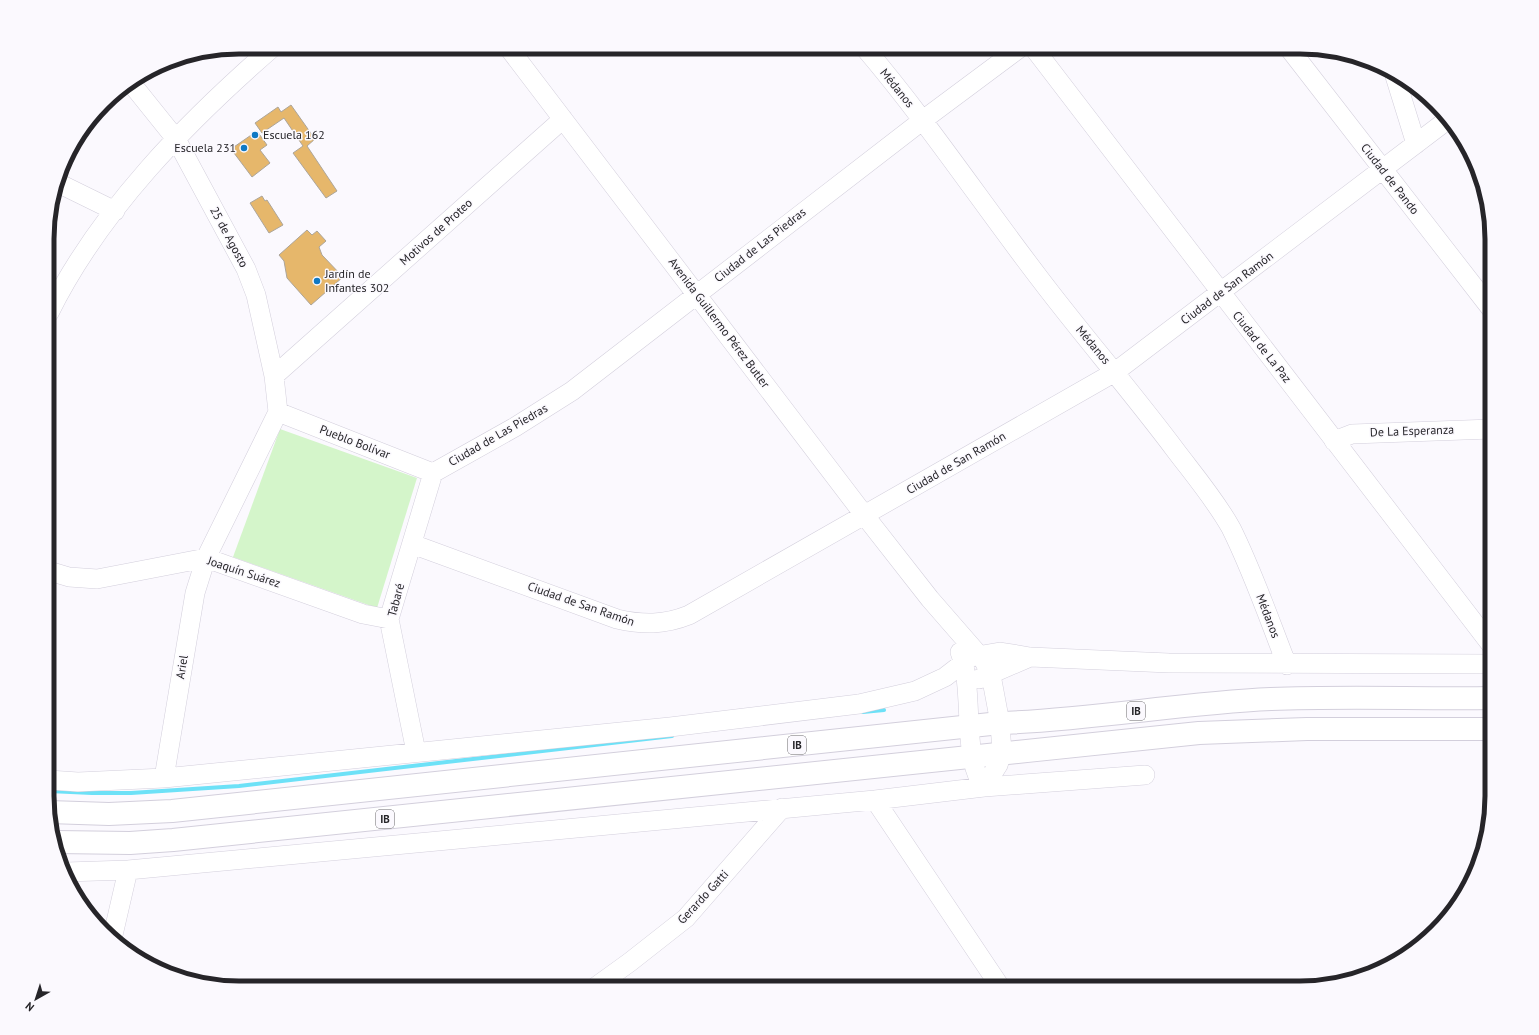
<svg xmlns="http://www.w3.org/2000/svg" width="1539" height="1035" viewBox="0 0 1539 1035" font-family="'PT Sans',sans-serif">
<rect width="100%" height="100%" fill="#fbf9fe"/>
<path fill="#d4f5ca" d="M280 429 417 478 377 608 233 557Z"/>
<g fill="none" stroke-linecap="round" stroke-linejoin="round">
<path stroke="#6de1f7" stroke-width="4" d="M863 712 884 710
M49 791 92 793H131L239 786 672 736"/>
</g>
<path fill="#e6b76b" stroke="#aca59a" d="M291 105 315 139 307 146 337 191 326 198 293 153 303 146 284 118 262 133 255 123 278 107 281 112Z
M257 131 267 145 260 150 270 163 252 177 231 149Z
M262 196 265 201 267 200 283 225 269 233 250 203Z
M307 230 312 235 317 231 326 241 319 247 322 255 343 277 311 305 287 278 284 261 279 255Z"/>
<g fill="none" stroke-linecap="round" stroke-linejoin="round">
<g stroke="#d3cfdc" stroke-width="20">
<path id="minor" d="M508 47 865 516 930 599 984 661 991 675 1000 723 1002 753 998 765 984 787
M864 47C927 121 981 202 1040 279 1084 337 1132 392 1176 451 1195 476 1216 501 1231 528 1253 572 1269 619 1287 665
M1033 47 1492 646
M1288 47 1492 310
M1394 73 1416 144
M131 83 176 139 246 269 256 295 274 376 278 412
M58 183 115 211
M49 313C100 210 187 122 273 47
M274 376 563 119
M278 412 433 473
M1334 441 1352 434 1492 429
M433 473 515 427 572 391 923 120 1021 47
M412 544 617 619C643 625 664 625 689 615L1115 372 1446 121
M49 571 69 577 97 579 206 558 363 614 389 619
M960 652C975 691 961 757 984 787
M979 679 1030 657
M416 752 389 619 433 473
M164 778 195 593 206 558 278 412
M49 780 78 782 164 778 670 727 859 704 915 691 945 677 971 657 1000 652 1030 657 1169 663 1492 664
M875 800 1001 988
M66 872 128 870 875 800 984 787 1145 775
M113 935 128 870
M594 988 630 962 686 918 782 808"/>
</g>
<g stroke="#d3cfdc" stroke-width="24">
<path id="highway" d="M49 812 109 814 172 811 1000 723C1091 720 1180 703 1271 699 1344 696 1418 699 1492 698
M56 842 130 843 173 840 1199 733 1307 729H1492"/>
</g>
<use href="#minor" stroke="#fff" stroke-width="19"/>
<use href="#highway" stroke="#fff" stroke-width="22"/>
</g>
<g fill="#1079c4" stroke="#fbf9fe" stroke-width="1.5">
<circle cx="255" cy="135" r="4"/>
<circle cx="244" cy="148" r="4"/>
<circle cx="317" cy="281" r="4"/>
</g>
<g text-anchor="middle" stroke-width="3" stroke-linejoin="round" paint-order="stroke">
<g fill="#fbf9fe" stroke="#666569" stroke-width="1">
<rect x="1127" y="702" width="18" height="18" rx="3"/>
<rect x="788" y="736" width="18" height="18" rx="3"/>
<rect x="376" y="810" width="18" height="18" rx="3"/>
</g>
<g font-size="11" font-weight="bold" fill="#262529">
<text x="1136" y="715">IB</text>
<text x="797" y="749">IB</text>
<text x="385" y="823">IB</text>
</g>
<g font-size="12" fill="#262529" stroke="#fbf9fe">
<text transform="translate(897 88) rotate(51)" y="4">Médanos</text>
<text transform="translate(1390 179) rotate(52)" y="4">Ciudad de Pando</text>
<text transform="translate(436 232) rotate(-42)" y="4">Motivos de Proteo</text>
<text transform="translate(229 237) rotate(62)" y="4">25 de Agosto</text>
<text transform="translate(760 245) rotate(-38)" y="4">Ciudad de Las Piedras</text>
<text transform="translate(1227 288) rotate(-37)" y="4">Ciudad de San Ramón</text>
<text transform="translate(719 323) rotate(53)" y="4">Avenida Guillermo Pérez Butler</text>
<text transform="translate(1093 345) rotate(50)" y="4">Médanos</text>
<text transform="translate(1262 347) rotate(52)" y="4">Ciudad de La Paz</text>
<text transform="translate(1412 431) rotate(-2)" y="4">De La Esperanza</text>
<text transform="translate(498 435) rotate(-30)" y="4">Ciudad de Las Piedras</text>
<text transform="translate(355 442) rotate(21)" y="4">Pueblo Bolívar</text>
<text transform="translate(956 463) rotate(-30)" y="4">Ciudad de San Ramón</text>
<text transform="translate(244 572) rotate(18)" y="4">Joaquín Suárez</text>
<text transform="translate(396 600) rotate(-75)" y="4">Tabaré</text>
<text transform="translate(581 604) rotate(19)" y="4">Ciudad de San Ramón</text>
<text transform="translate(1268 616) rotate(69)" y="4">Médanos</text>
<text transform="translate(182 667) rotate(-81)" y="4">Ariel</text>
<text transform="translate(703 897) rotate(-47)" y="4">Gerardo Gatti</text>
</g>
<g font-size="12" fill="#262529" stroke="#fbf9fe" text-anchor="start">
<text x="263" y="139">Escuela 162</text>
<text x="236" y="152" text-anchor="end">Escuela 231</text>
<text x="325" y="278">Jardín de<tspan x="325" dy="14">Infantes 302</tspan></text>
</g>
</g>
<path d="M0 0H1539V1035H0ZM239 54H1300A185 185 0 0 1 1485 239V796A185 185 0 0 1 1300 981H239A185 185 0 0 1 54 796V239A185 185 0 0 1 239 54Z" fill="#fbf9fe" fill-rule="evenodd"/>
<path fill="none" stroke="#262529" stroke-width="5" d="M239 54H1300A185 185 0 0 1 1485 239V796A185 185 0 0 1 1300 981H239A185 185 0 0 1 54 796V239A185 185 0 0 1 239 54Z"/>
<g transform="translate(36 999) rotate(219)" stroke="#fbf9fe" stroke-width="3" paint-order="stroke">
<path d="M0-3L7 15L0 10L-7 15Z" fill="#262529"/>
<text y="-6" font-size="11" font-weight="bold" text-anchor="middle" fill="#262529">N</text>
</g>
</svg>
